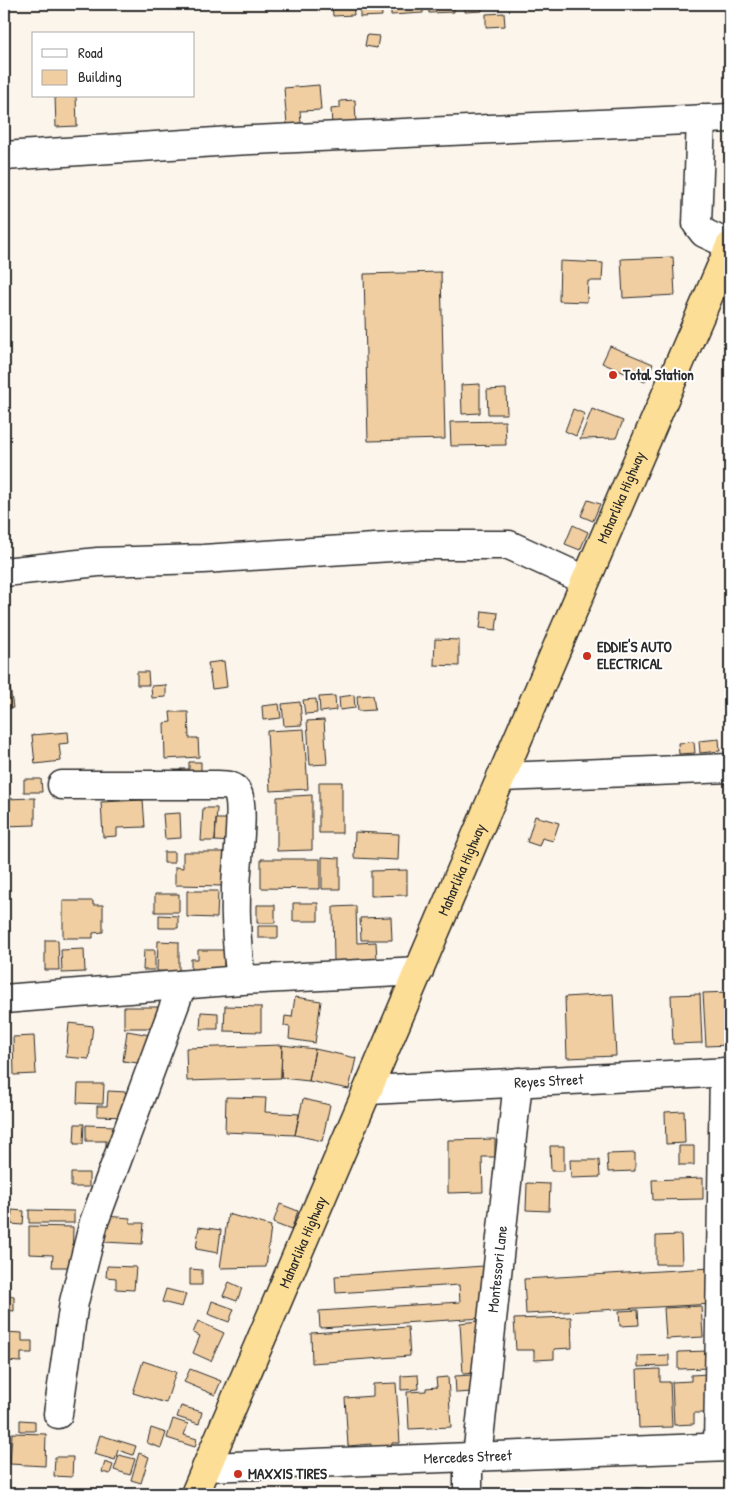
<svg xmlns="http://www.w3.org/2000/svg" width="734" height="1498" viewBox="0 0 734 1498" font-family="'Patrick Hand',sans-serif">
<rect width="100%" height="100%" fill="#fcf5ec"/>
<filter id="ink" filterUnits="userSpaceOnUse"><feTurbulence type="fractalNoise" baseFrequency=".02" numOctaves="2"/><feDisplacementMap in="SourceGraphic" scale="10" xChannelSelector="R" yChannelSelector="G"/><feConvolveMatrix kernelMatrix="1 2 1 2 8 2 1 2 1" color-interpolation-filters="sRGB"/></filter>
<g filter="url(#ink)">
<path fill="#f0cea1" stroke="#2b2b2b" d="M317 4H329L330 8 317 9Z
M332 4H353L354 15 333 16Z
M360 4H381L382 16 360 17Z
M391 4H423V13L391 15Z
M428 4H454V12L429 13Z
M465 4H482V11L465 12Z
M504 13 505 26 486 27V14Z
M367 35 379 36 377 48 365 46Z
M319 85 321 110 300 111 301 123 287 125 284 88Z
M55 96H76L77 126 56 127Z
M355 100 356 123 332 124 331 109 340 108V101Z
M673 257 675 295 623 298 621 259Z
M560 261 603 263 602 281H588L587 302 559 301Z
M441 272 445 439 368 441 364 274Z
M610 346 653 364 645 382 602 363Z
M480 384V413L462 414 461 385Z
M506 389 507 414H488L487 390Z
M573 409 585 414 576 436 565 431Z
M592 409 623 421 616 438 580 439Z
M505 421 506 445 451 446 450 422Z
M588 500 600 504 593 521 581 516Z
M573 525 588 532 580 550 565 544Z
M482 611 498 613 496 630 480 628Z
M435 639 459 640V666L434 665Z
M224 661 227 687 212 689 208 663Z
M137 672H148L149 685H137Z
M166 685V697L152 698 151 686Z
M10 687 13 708 4 709V688Z
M354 695 355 708 340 710 339 697Z
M373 695 375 710 358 711 357 696Z
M335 696 336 710 320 712 319 697Z
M316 699 317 713 305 714 303 700Z
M300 702 302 725 284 726 282 704Z
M279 704 281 718 263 720 262 706Z
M170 712H188L189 738H198L199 757 165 759 164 723 171 722Z
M324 720 327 764 310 765 307 721Z
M304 729 308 789 270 791 267 731Z
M68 732 69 743 59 744 61 761 35 764 32 735Z
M719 739 720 751 700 753 699 741Z
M694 742 695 753 679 754 678 743Z
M189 762H201V781H180V769H189Z
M24 779H41L42 792H24Z
M319 782H342V833H319Z
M312 795V850L277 851V797Z
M35 798V825L4 826V799Z
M143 800 145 827 117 828V836L103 837 101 802Z
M203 808H217L215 841H201Z
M180 813 181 838 165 839 163 814Z
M535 816 559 823 553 841 542 838 539 846 527 842Z
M216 819H232V842L215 841Z
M355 832 399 834 398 860 354 858Z
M164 852H174V863H164Z
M183 852H226V886L175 885V867L183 868Z
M322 857 340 858V889H322Z
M261 859H320V889L261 888Z
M407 870V895L371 896V871Z
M187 891H218L217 918 187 917Z
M155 894H179V912H155Z
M63 901H93V905H103V932L93 933V938H63Z
M293 903H318V921H293Z
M257 905H275V923H257Z
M356 906 357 943 376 942 377 960 334 961 333 907Z
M159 915 178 916V928H159Z
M391 917 392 940H361L360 918Z
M258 926H278V938H258Z
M45 940H58L59 970H45Z
M158 941 179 942V972L157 971Z
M84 949 85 972 62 973 61 950Z
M144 950H155V970H143Z
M198 950H224V972H191V959H198Z
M730 992V1045L706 1046 703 993Z
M613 994 616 1056 567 1058 565 997Z
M700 994 702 1043 673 1044 671 995Z
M295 997 321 1001 315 1043 289 1039 290 1027 284 1026 285 1016 292 1017Z
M225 1006 261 1007V1032L224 1031Z
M124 1007H165V1028H124Z
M201 1012 218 1013V1029H200Z
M69 1023 93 1026 89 1059 66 1057Z
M127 1031 156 1036 146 1064 123 1061Z
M34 1036 36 1074 14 1075 13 1037Z
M282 1045 281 1078 187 1081 186 1048Z
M282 1045 315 1049 309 1081 281 1078Z
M315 1049 356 1058 349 1089 309 1081Z
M78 1084H104L103 1104 77 1103Z
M108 1091 126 1092V1117L97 1116V1106H107Z
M226 1097 266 1098 265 1112 299 1114 295 1135 225 1132Z
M303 1099 330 1105 322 1141 295 1135Z
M684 1111 685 1143 666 1144 665 1112Z
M75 1124H84L83 1144H74Z
M86 1125 115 1126V1147H106V1141H86Z
M495 1139V1157H482L483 1192 448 1193V1140Z
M550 1146H564V1171H551Z
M679 1146H694V1165H679Z
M635 1153V1171L608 1172 607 1154Z
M570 1160H599L600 1177 571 1178Z
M71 1173H89V1187H71Z
M703 1178V1199L653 1200 652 1180Z
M527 1183 550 1184 549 1211 526 1210Z
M280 1204 298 1211 291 1230 273 1223Z
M12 1210 24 1211 23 1225 11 1224Z
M29 1210 74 1211V1223H29Z
M228 1214 271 1226 266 1267 220 1268Z
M106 1216 130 1218V1223H144L142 1244 104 1242Z
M29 1226 73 1227 72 1267H52L53 1255 29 1254Z
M199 1227 221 1230 218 1253 196 1249Z
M681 1235 682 1264H656V1236Z
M107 1266 136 1267 134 1290 116 1289V1278L106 1277Z
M484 1266 486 1284 481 1285 483 1318 320 1328 319 1311 460 1302 459 1285 336 1293 335 1276Z
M711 1268 713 1304 526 1314 524 1279Z
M190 1269 202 1270V1285H190Z
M229 1282 242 1288 237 1301 223 1296Z
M166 1289 186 1294 182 1307 162 1302Z
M4 1295 14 1296V1311L4 1310Z
M212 1301 234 1309 229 1322 208 1314Z
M701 1306 703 1337 666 1339 664 1308Z
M638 1310 639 1325 620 1326 619 1311Z
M571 1317 572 1348 554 1349V1359L534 1360V1350H516L514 1319Z
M198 1321 224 1333 211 1361 193 1353 200 1336 193 1333Z
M479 1321 476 1373 463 1374 460 1323Z
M408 1327 410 1356 312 1363 311 1333Z
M4 1332 22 1333V1341H32V1353H21V1362L4 1361Z
M708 1351 709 1368 678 1369V1352Z
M669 1355V1366L638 1367V1356Z
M143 1361 176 1372 166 1403 133 1393Z
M190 1369 221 1381 215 1395 184 1382Z
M660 1369V1382H670L672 1427 639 1428 637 1370Z
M708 1374 709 1413H694V1424L674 1425 672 1382 691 1381V1375Z
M418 1375 419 1389 401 1390V1376Z
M472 1375 473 1392 456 1393 455 1376Z
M448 1377 451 1427 409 1429 407 1392 426 1391V1388L437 1387 436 1378Z
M396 1383 400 1443H392V1449L371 1450V1444L348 1446 345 1398 373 1396V1384Z
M181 1406 202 1412 199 1424 177 1417Z
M173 1419 188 1424 184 1435 197 1439 195 1447 167 1438Z
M20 1420 35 1421V1431H20Z
M4 1423 9 1424 7 1470H4Z
M151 1428 166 1433 161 1448 147 1443Z
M12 1433 46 1434 45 1466 10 1464Z
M100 1435 136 1446 133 1455 118 1450 115 1460 94 1454Z
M139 1453 149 1457 141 1483 131 1480Z
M119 1455 135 1459 130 1475 114 1470Z
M55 1457H73L72 1477 54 1476Z
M105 1462 113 1465 110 1474 102 1472Z
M635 1488 657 1489V1494H635Z"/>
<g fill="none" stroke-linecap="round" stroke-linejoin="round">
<g stroke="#2b2b2b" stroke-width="31">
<g id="minor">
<path d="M701 119 697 224 704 233 730 245"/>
<path d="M4 156 231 141 730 118"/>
<path d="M4 572 98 562 203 559 422 545H509L585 580"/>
<path d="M501 777 730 768"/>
<path d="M62 785H215C224 785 234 784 238 794 245 810 236 868 236 889 235 920 237 950 241 980"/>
<path d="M4 999 241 980 419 971"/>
<path id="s1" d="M369 1090 730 1072"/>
<path d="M58 1414 74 1302 94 1222 182 985"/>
<path d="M718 1447 724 1072"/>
<path d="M468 1457V1494"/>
<path id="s2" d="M477 1457 518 1082"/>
<path id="s3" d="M207 1467 730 1447"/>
</g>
</g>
<g stroke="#2b2b2b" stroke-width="31">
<g id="highway">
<path id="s4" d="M195 1494C374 1078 549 661 730 246"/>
</g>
</g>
<use href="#minor" stroke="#fff" stroke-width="28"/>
<use href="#highway" stroke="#fdde96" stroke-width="28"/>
</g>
</g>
<g fill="#c8321e" stroke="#fff" stroke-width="2">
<circle cx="613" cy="375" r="5"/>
<circle cx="587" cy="656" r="5"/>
<circle cx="238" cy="1474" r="5"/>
</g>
<g text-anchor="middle" stroke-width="4" stroke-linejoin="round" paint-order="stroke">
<g font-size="15" font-weight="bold" fill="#2b2b2b" stroke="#fff" text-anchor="start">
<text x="623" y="380">Total Station</text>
<text x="597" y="652">EDDIE'S AUTO<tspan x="597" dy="17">ELECTRICAL</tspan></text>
<text x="248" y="1479">MAXXIS TIRES</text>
</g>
<g font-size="15" fill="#2b2b2b" stroke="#fff">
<text dy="5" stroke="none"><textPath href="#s4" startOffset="1084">Maharlika Highway</textPath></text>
<text dy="5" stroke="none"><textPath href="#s4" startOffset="679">Maharlika Highway</textPath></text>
<text dy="5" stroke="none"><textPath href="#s1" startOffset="180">Reyes Street</textPath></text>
<text dy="5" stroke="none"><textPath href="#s4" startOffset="274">Maharlika Highway</textPath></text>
<text dy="5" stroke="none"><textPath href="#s2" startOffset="189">Montessori Lane</textPath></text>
<text dy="5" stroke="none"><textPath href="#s3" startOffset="261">Mercedes Street</textPath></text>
</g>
</g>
<rect width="734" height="1498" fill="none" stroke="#fff" stroke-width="20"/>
<rect x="10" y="10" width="714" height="1478" fill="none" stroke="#2b2b2b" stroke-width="2" filter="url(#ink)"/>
<rect x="32" y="32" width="162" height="65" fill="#ffffff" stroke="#aaaaaa"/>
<rect x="42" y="49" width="25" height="8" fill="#ffffff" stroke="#aaaaaa"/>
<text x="78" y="58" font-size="15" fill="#2b2b2b">Road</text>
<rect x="42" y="70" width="25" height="15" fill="#f0cea1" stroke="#aaaaaa"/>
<text x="78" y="82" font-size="15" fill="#2b2b2b">Building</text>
</svg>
